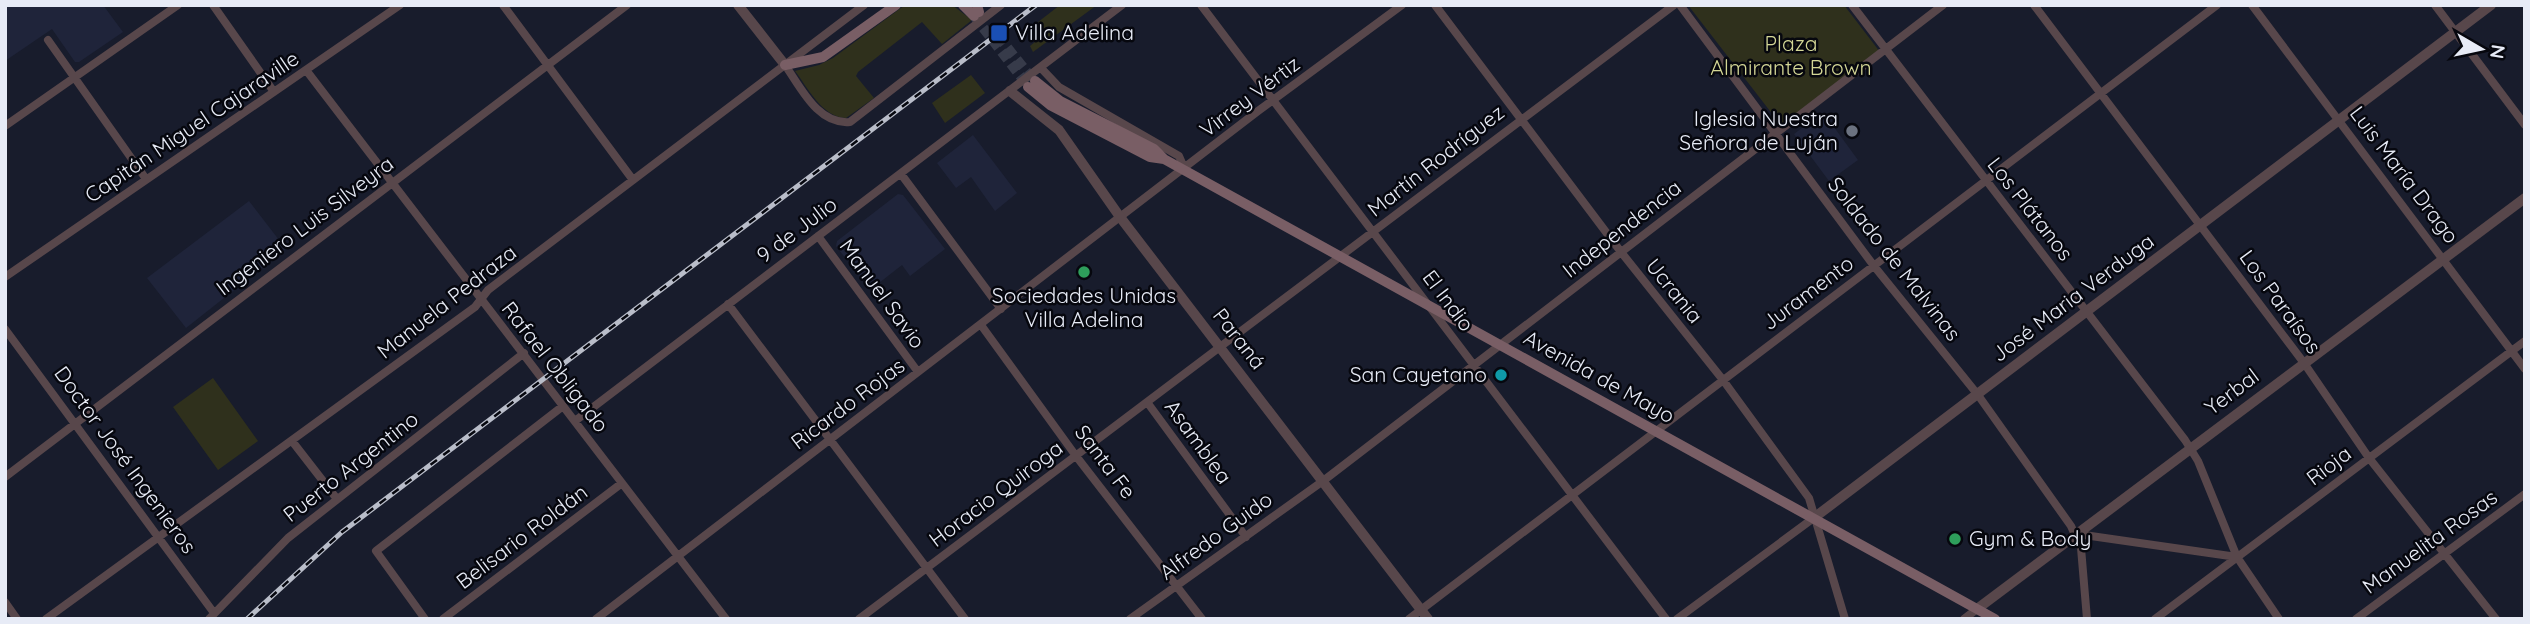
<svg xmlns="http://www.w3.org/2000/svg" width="2530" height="624" viewBox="0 0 2530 624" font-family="Quicksand,sans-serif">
<rect width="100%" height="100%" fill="#181c2c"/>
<path fill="#1f243a" d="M5 5H103L123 32 79 62H75L52 29 5 61Z
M1823 112 1858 160 1829 181 1794 134Z
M973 135 1017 193 995 211 971 177 956 188 937 163Z
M898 194 903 195 945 249 910 276 902 265 870 290 836 246 837 241Z
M249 201 286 249 186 328 147 278Z"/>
<path fill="#2f301c" d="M905 5H952L972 20 942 44 922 22 858 72 856 76 874 98 846 118C822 117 808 88 795 71L819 65 833 58Z
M1060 5H1097L1033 52 1030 46 1036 41 1029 29Z
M1688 5H1844L1880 52 1783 128Z
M971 75 985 93 945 123 932 103Z
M213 378 258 441 218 470 173 407Z"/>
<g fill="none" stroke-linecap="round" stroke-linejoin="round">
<path stroke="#373b4a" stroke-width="10" stroke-dasharray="10 5" stroke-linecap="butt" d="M974 16 1028 86
M998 36 1034 81"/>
<path stroke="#58474b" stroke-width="8" d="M213 5 274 92
M503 5 633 180
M1201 5 1666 619
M1435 5 1621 252 1723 380 1809 498 1845 619
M1680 5 1874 266 1978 395 2071 526 2081 548 2087 619
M1852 5 2185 440 2198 461 2237 557 2279 619
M2034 5 2304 363 2369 458 2496 619
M2252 5 2525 369
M2435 5 2525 125
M48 40 146 179
M785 65C801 88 818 125 850 122L1001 5
M1041 68 1059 87 1179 156 1185 170
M306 70 726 619
M5 126 178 5
M901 174 1001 309
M818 236 918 372
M5 277 400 5
M728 304 965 619
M981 325 1076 456 1202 619
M5 329 214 613
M1147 402 1246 537
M575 421 1122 5
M292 441 337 499
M5 477 627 5
M2077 534 2237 557
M5 602 17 619
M46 619 475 307 488 290 864 5
M209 619 288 538 524 353
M425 619 376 551 563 406
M443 619 622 483
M596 619 1258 111 1402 5
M859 619 1674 5
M1130 619 1323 481 1943 5
M1409 619 2217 5
M1677 619 1815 517
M1964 619 1977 609
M2155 619 2525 341
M2356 619 2525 494"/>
<path stroke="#58474b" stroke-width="10" d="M738 5 785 65
M1010 91 1059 130 1120 217 1428 619
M1815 517 2491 5
M1977 609 2525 198"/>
<path stroke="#795e65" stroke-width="10" d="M963 5 974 16
M977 5 979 12
M785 65 823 57 896 5
M1035 81 1060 101 1154 149 1164 159 1995 619
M1028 87 1050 105 1150 157 1164 159"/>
<g stroke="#b9bdc9" stroke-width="5">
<path id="rail" d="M247 619 342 532 1036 5"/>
</g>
<use href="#rail" stroke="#06070e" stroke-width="2.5" stroke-dasharray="8" stroke-linecap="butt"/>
</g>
<rect fill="#1a4fb4" stroke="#06070e" stroke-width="2.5" x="990" y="24" width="18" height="18" rx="3.5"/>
<circle fill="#6b7280" stroke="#06070e" stroke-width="2.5" cx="1852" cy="131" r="7"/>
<g fill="#2e9e5b" stroke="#06070e" stroke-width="2.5">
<circle cx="1084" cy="272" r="7"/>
<circle cx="1955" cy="539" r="7"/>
</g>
<circle fill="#0f9aa8" stroke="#06070e" stroke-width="2.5" cx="1501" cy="375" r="7"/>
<g text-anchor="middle" stroke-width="5" stroke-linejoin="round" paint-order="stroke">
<g font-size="21" fill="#e7ebf6" stroke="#06070e" text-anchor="start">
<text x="1015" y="40">Villa Adelina</text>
<text x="1838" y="126" text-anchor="end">Iglesia Nuestra<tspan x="1838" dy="24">Señora de Luján</tspan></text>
<text x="1084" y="303" text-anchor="middle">Sociedades Unidas<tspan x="1084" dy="24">Villa Adelina</tspan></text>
<text x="1487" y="382" text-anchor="end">San Cayetano</text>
<text x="1969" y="546">Gym &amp; Body</text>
</g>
<g font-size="21" fill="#d4d796" stroke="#06070e">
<text x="1791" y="51">Plaza<tspan x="1791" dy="24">Almirante Brown</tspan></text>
</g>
<g font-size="21" fill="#e7ebf6" stroke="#06070e">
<text transform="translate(1250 97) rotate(-37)" y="7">Virrey Vértiz</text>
<text transform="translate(192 127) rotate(-34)" y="7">Capitán Miguel Cajaraville</text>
<text transform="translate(1436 161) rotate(-38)" y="7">Martín Rodríguez</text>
<text transform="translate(2404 175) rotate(53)" y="7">Luis María Drago</text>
<text transform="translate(2030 209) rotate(52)" y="7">Los Plátanos</text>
<text transform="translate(305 226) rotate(-37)" y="7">Ingeniero Luis Silveyra</text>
<text transform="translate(1622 229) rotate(-38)" y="7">Independencia</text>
<text transform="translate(797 230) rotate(-37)" y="7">9 de Julio</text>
<text transform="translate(1894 259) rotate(52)" y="7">Soldado de Malvinas</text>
<text transform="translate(1674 291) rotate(51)" y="7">Ucrania</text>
<text transform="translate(1808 293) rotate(-37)" y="7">Juramento</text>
<text transform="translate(882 294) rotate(54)" y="7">Manuel Savio</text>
<text transform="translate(2073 298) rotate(-37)" y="7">José Maria Verduga</text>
<text transform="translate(1448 301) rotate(53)" y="7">El Indio</text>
<text transform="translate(447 302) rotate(-38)" y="7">Manuela Pedraza</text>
<text transform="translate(2280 302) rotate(54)" y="7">Los Paraísos</text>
<text transform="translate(1239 339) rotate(52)" y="7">Paraná</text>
<text transform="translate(555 367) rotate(52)" y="7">Rafael Obligado</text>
<text transform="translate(1599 377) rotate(29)" y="7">Avenida de Mayo</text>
<text transform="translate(2232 392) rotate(-37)" y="7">Yerbal</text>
<text transform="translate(848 404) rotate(-37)" y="7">Ricardo Rojas</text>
<text transform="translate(1198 442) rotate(54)" y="7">Asamblea</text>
<text transform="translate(125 460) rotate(54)" y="7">Doctor José Ingenieros</text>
<text transform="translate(1105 462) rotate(53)" y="7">Santa Fe</text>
<text transform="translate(2329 466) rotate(-37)" y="7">Rioja</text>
<text transform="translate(351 467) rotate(-38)" y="7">Puerto Argentino</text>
<text transform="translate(996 494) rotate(-37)" y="7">Horacio Quiroga</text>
<text transform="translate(1216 536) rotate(-36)" y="7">Alfredo Guido</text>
<text transform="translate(522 537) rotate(-37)" y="7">Belisario Roldán</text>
<text transform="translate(2430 542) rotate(-36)" y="7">Manuelita Rosas</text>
</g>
</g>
<rect width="2530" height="624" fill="none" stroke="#e7ebf6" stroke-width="14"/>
<g transform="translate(2481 49) rotate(99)" stroke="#06070e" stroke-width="5" paint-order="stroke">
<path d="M0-5L12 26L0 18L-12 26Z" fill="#e7ebf6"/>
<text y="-10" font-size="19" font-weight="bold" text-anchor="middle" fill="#e7ebf6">N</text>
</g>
</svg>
